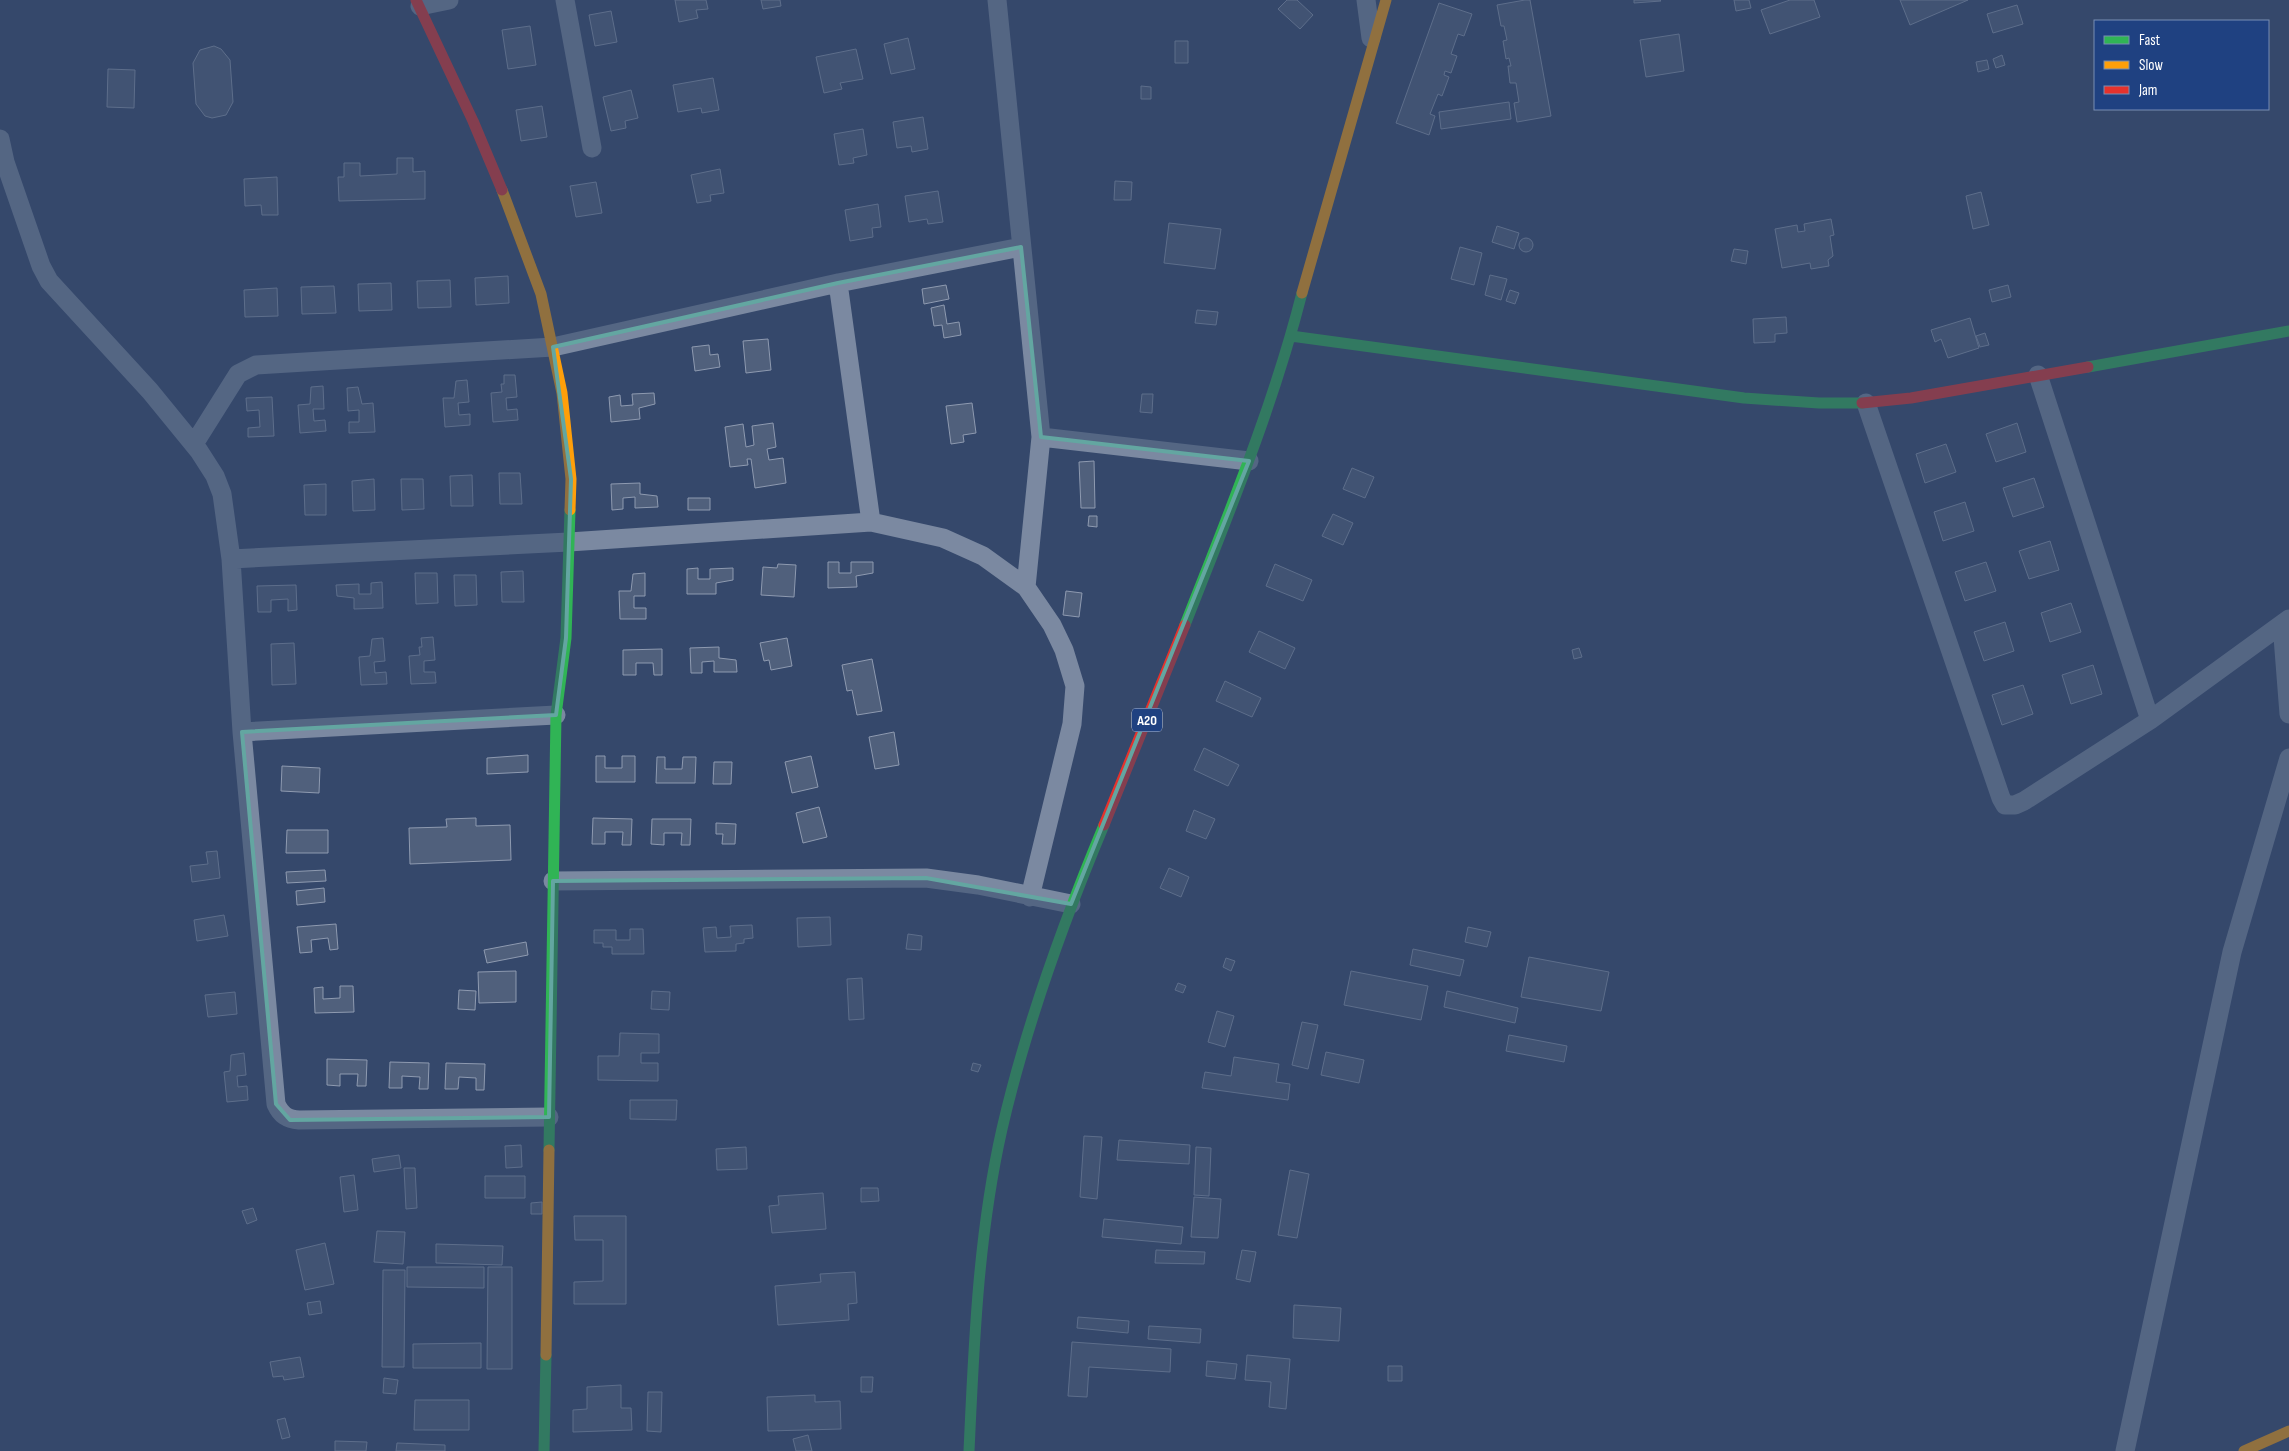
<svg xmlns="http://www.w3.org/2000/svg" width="2289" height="1451" viewBox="0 0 2289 1451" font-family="'Sofia Sans Condensed',sans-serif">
<rect width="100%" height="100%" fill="#35486b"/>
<path fill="#50607c" stroke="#8e9ab0" d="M675 0H706L708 9 696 10 698 18 679 22Z
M761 0H780L781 6 763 9Z
M1287 0H1297L1313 15 1300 29 1278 9Z
M1525 0H1530L1551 116 1517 122 1514 103 1519 102 1516 83H1510L1508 66H1511L1509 58 1506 59 1503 41 1507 40 1504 26H1501L1497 5Z
M1634 0H1660L1661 1 1634 3Z
M1734 0H1749L1751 8 1736 11Z
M1790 0H1814L1820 17 1770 34 1761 10Z
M1900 0H1968L1910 25Z
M1439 3 1472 14 1464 36 1458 34 1451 54 1457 56 1451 73 1445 71 1444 75 1449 77 1442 96 1438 94 1430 114 1435 116 1429 135 1396 123Z
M2017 5 2023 24 1993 33 1987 14Z
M611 11 617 42 595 46 589 15Z
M530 26 536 65 508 69 502 30Z
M1679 34 1684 71 1646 77 1640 40Z
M908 38 915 69 891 74 884 44Z
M1175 41H1188V63H1175Z
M214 46 221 49 230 60 233 102 226 115 212 118 205 116 196 104 193 63 200 50Z
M856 49 863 79 840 83 842 89 824 93 816 57Z
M2002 55 2005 65 1996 68 1993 59Z
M1987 60 1989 69 1978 72 1976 62Z
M108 69 135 70 134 108 107 107Z
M713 78 719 110 702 113 701 108 678 112 673 85Z
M1141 86 1151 87V99H1141Z
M631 90 638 118 625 121 626 128 611 131 603 97Z
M1509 102 1511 119 1441 129 1439 112Z
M542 106 547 137 521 141 516 110Z
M923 117 928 149 912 152 911 146 897 148 893 122Z
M863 129 867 155 853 158 854 163 839 165 834 134Z
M397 158H413V172L425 171V199L339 201 338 177H344V163H360V176L397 174Z
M720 169 724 193 710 195 711 201 697 203 691 175Z
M277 177 278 215H262L261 205 245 206 244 179Z
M1115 181 1132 182 1131 200H1114Z
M596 182 602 213 576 217 570 186Z
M938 191 943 222 928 224 927 219 909 222 905 196Z
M1981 192 1989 225 1973 229 1966 196Z
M878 204 881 227 872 228 873 237 850 241 845 210Z
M1831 219 1834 235 1830 236 1833 256 1828 260 1829 266 1811 269 1810 263 1782 268 1775 229 1797 225 1798 232 1805 231 1804 224Z
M1169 223 1221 229 1215 269 1164 263Z
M1497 226 1519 233 1514 249 1492 242Z
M1519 245a7 7 0 1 1 14 0a7 7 0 1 1-14 0Z
M1460 247 1482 253 1474 285 1451 279Z
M1734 249 1748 251 1746 264 1731 261Z
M1490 275 1507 279 1501 300 1485 295Z
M508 276 509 303 476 305 475 278Z
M450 280 451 307 418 308 417 281Z
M391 283 392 310 359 311 358 284Z
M946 285 949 299 924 304 922 289Z
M2008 285 2011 297 1992 302 1989 290Z
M334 286 336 313 302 314 301 287Z
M277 288 278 316 245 317 244 290Z
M1510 290 1519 293 1515 304 1506 301Z
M944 305 947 324 959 322 961 335 944 338 942 325 934 326 931 308Z
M1197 310 1218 312 1216 325 1195 323Z
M1786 317 1787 333 1775 334V342L1754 343 1753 319Z
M1970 318 1979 348 1948 358 1941 339 1935 342 1931 330Z
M1985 333 1989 345 1980 347 1976 336Z
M768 339 771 370 746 373 743 341Z
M709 345 710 355 718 354 720 367 695 371 692 347Z
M504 375H515L517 397 506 398 507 410 517 409 518 420 493 422 491 393 502 392 501 384H504Z
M467 380 469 402 458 403 459 415 470 414V425L445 427 443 398H454L456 381Z
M323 386 324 409H313L314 421 325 420 326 431 300 433 298 405 310 404 311 387Z
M358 387 362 404 373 403 375 432 349 433V422H359V410L348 411 347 388Z
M654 393 655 404 639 408 640 419 611 422 609 397 620 395 621 406 633 405 632 394Z
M1142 394H1153L1152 413 1140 412Z
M272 397 274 436 248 437V428L260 427 259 410 247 411 246 398Z
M972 403 976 433 963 435 964 442 951 444 946 406Z
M773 423 776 447 767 449 769 460 783 458 786 483 755 488 751 459H747L748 465 730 467 725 427 743 424 746 447 754 445 752 426Z
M2017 423 2026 452 1996 462 1986 434Z
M1946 444 1956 472 1925 483 1916 454Z
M1094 461 1095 508H1081L1079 462Z
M1352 468 1374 477 1365 498 1343 489Z
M499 473H520L522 504H500Z
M472 475 473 506H451L450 476Z
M2034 478 2044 507 2013 517 2003 488Z
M374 479 375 510 353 511 352 481Z
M401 479H423L424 509 402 510Z
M640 483V494L657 496 658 507 635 508V497L623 498V509L612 510 611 484Z
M326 484V515H305L304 485Z
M688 498H710V510H688Z
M1965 502 1974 531 1943 541 1934 512Z
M1333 514 1353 523 1343 545 1322 536Z
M1089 516H1097V527L1088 526Z
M2050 541 2059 570 2029 579 2019 551Z
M828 562H839V573H851V562H873V573L856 576 857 587 828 588Z
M1986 562 1996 591 1965 601 1955 572Z
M778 564 796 565 794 597 761 595 763 567 777 568Z
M1275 564 1312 580 1303 601 1266 586Z
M698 568V579H710V569L733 568V580L716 583V594H687V569Z
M523 571 524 602H502L501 572Z
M415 573H437L438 603 416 604Z
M645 573V596H634V608H646V619H620L619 591H631L633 574Z
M454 575H476L477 605 455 606Z
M382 582 383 608 354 609V598L337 596 336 585 359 584V594H371V583Z
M296 585 297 610 288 611V599L271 600V612H258L257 586Z
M1066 591 1082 593 1079 617 1063 615Z
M2071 603 2081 632 2050 642 2041 613Z
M2005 622 2014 651 1984 661 1974 632Z
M1259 631 1295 648 1285 669 1249 652Z
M433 637 435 660 424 661V672H435L436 683 411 684 409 656 420 655 419 647H422L421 638Z
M383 638 385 661 374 662 375 673 386 672 387 684 361 685 359 657 370 656 372 639Z
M787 638 792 666 771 670 769 660 764 661 760 643Z
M294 643 296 684 272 685 271 644Z
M719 647V658L736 660 737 672H714V661L702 662V673H691L690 648Z
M1579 648 1582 657 1574 659 1572 650Z
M662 649V675H654L653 663H636V675H623V650Z
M872 659 882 711 857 715 852 690 847 691 842 665Z
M2093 665 2102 694 2071 704 2062 675Z
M1225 681 1261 698 1252 717 1216 701Z
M2023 685 2033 714 2002 725 1992 695Z
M894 732 899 765 875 769 869 737Z
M1204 748 1239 765 1228 786 1194 770Z
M528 755V772L487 774V758Z
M596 756H605V768H622V756H635V782H596Z
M811 756 818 787 792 793 785 762Z
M657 757H665V769H682L683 757H696L695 783H656Z
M714 762H732L731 784H713Z
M282 766 320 768 319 793 281 791Z
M819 807 827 837 803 843 796 813Z
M1194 810 1215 819 1206 839 1186 831Z
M476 818V826L510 825 511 860 410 864 409 828 447 827 446 819Z
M593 818 632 819 631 845H622L623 832H605V844H592Z
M652 819H691L690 845H681L682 833H664V845L651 844Z
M716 823 736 824 735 844H722L723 834H716Z
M287 830H328V853H286Z
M217 851 220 878 192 882 190 866 208 864 206 852Z
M1169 868 1189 877 1181 897 1160 888Z
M325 870 326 881 287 883 286 872Z
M324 888 325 902 297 905 296 891Z
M224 915 228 936 197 941 194 920Z
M830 917 831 945 798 947 797 918Z
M336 924 338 949 330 950 328 938 311 940 312 952 300 953 297 927Z
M752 925 753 938 744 939V943L736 944V951L705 952 703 928 716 927 717 938 731 937 730 926Z
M1468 927 1491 932 1487 947 1465 942Z
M630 929H643L644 954H612V947H603V943H594V930H616V940H630Z
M908 934 922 936 921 950 906 949Z
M526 942 528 955 487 963 484 950Z
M1413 949 1464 960 1460 976 1410 965Z
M1529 957 1609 972 1601 1011 1521 997Z
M1226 958 1235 961 1231 971 1223 967Z
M516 971V1002L479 1003 478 972Z
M1351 971 1428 986 1421 1020 1344 1005Z
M862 978 864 1019 849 1020 847 979Z
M1178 983 1186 986 1183 993 1175 990Z
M340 986H353L354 1012 315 1013 314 988 323 987V999L340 998Z
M459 990 476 991 475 1010 458 1009Z
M652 991 670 992 669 1010 651 1009Z
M1447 991 1518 1008 1515 1023 1444 1007Z
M235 992 237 1014 208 1017 205 995Z
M1217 1011 1234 1016 1225 1047 1208 1042Z
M1302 1022 1318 1025 1308 1069 1292 1065Z
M620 1033 659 1034V1053H641V1063H658V1081L598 1080V1056H619Z
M1509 1035 1567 1046 1564 1062 1506 1051Z
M1326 1052 1364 1060 1359 1083 1321 1075Z
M244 1053 246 1075 237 1076 238 1087 247 1086 248 1100 227 1102 224 1072 230 1071 231 1055Z
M1234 1057 1279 1064 1276 1082 1290 1084 1288 1100 1202 1088 1205 1072 1231 1076Z
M327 1059 367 1060 366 1086H357L358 1074H340V1086L327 1085Z
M390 1062 429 1063 428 1089H419L420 1077 402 1076V1088H389Z
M446 1063 485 1064 484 1090H476V1078L459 1077 458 1089H445Z
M973 1063 981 1065 978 1072 971 1070Z
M630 1100H677L676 1120 630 1119Z
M1084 1136 1102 1137 1097 1199 1080 1197Z
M1119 1140 1190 1145 1189 1164 1117 1160Z
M521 1145 522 1167 506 1168 505 1146Z
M746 1147 747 1169 717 1170 716 1149Z
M1196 1147 1211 1148 1209 1196 1194 1195Z
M399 1155 401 1168 374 1172 372 1159Z
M404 1168H415L417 1208 406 1209Z
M1290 1170 1309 1174 1297 1238 1278 1235Z
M354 1175 358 1210 344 1212 340 1177Z
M485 1176H525V1198H485Z
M861 1188H878L879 1201 861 1202Z
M823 1193 826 1229 772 1233 769 1206 779 1205 778 1196Z
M1194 1197 1221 1199 1218 1238 1191 1237Z
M542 1202V1214H531V1203Z
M253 1208 257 1220 247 1224 242 1211Z
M574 1216H626V1304H574V1282L603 1281V1240H575Z
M1104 1219 1183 1227 1181 1244 1102 1237Z
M377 1231 405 1232 403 1264 374 1262Z
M325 1243 334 1284 305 1290 296 1250Z
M436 1244 503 1246 502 1265 436 1263Z
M1156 1250 1205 1252 1204 1264 1155 1263Z
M1242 1250 1256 1252 1250 1282 1236 1279Z
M407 1267H484V1288L407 1287Z
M488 1267H512V1369H487Z
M383 1270H405L404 1367H382Z
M855 1272 857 1303 848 1304 849 1320 778 1325 775 1286 821 1282 820 1274Z
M320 1301 322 1313 309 1315 307 1303Z
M1294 1305 1341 1308 1339 1341 1293 1338Z
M1078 1317 1129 1321 1128 1333 1077 1328Z
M1149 1326 1201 1329 1200 1343 1148 1339Z
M1072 1342 1171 1349 1170 1372 1089 1367 1087 1397 1068 1396Z
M481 1343V1368H413V1344Z
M1247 1355 1290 1359 1286 1409 1269 1407 1271 1382 1245 1380Z
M300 1357 304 1377 284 1380 283 1376 273 1377 270 1362Z
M1207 1361 1237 1364 1235 1379 1206 1376Z
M1388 1366H1402V1381H1388Z
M861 1377H873L872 1392H861Z
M384 1378 398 1380 396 1394 383 1393Z
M621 1385V1408H631L632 1430 573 1432V1410L587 1409V1387Z
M648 1392H662L661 1432 647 1431Z
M815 1395V1402L840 1401 841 1429 768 1431 767 1397Z
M415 1400H469V1430H414Z
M285 1418 290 1437 282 1439 277 1420Z
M808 1435 812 1451H796L793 1439Z
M335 1441 367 1442 366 1451H335Z
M397 1443 445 1445V1451H396Z"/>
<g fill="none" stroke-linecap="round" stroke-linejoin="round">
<path stroke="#7b89a1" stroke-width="19" d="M565 0 592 148
M997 0 1041 437 1026 587 1052 625 1064 650 1075 686 1072 724 1030 897
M1366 0 1371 38
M420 6 449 0
M0 139 5 162 41 266 49 281 150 391 199 451 215 476 222 494 231 559 242 732
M838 283 871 522
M2038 375 2150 720
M1866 403 2001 798 2005 805H2015L2024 801 2150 720 2289 619
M1041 437 1249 461
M194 444 238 374 256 365 553 347 838 283 1021 247
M231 559 569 542 871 522 943 538 983 556 1026 587
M2282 624 2289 714
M553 881 926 878 978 885 1071 904
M549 1117 299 1120C287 1119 281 1115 276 1104L242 732 556 715
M2125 1451 2232 952 2289 758"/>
<path stroke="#30b455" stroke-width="11" d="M1291 336 1744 398 1819 403H1862
M2088 367 2289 331
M1185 625C1228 515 1273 407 1302 293
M549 1150 556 715 566 638 570 510
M544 1451 546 1355
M969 1451C974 1343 978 1235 1002 1129 1026 1025 1063 923 1104 825"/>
<path stroke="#ff9f0a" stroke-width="11" d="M502 190 541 294 562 393 571 479 570 510
M1302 293 1386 0
M546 1355 549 1150
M2244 1451 2289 1431"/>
<path stroke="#e5322d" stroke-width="11" d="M416 0 473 121 502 190
M1862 403 1911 398 2088 367
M1104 825 1185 625"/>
</g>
<path d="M0 0H2289V1451H0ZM1021 247 1041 437 1249 461 1071 904 926 878 553 881 549 1117 290 1120 276 1104 242 732 556 715 566 638 571 479 553 347 838 283Z" fill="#35486b" fill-opacity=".55" fill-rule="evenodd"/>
<path fill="none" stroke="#63a6a1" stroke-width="4" stroke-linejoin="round" d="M1021 247 1041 437 1249 461 1071 904 926 878 553 881 549 1117 290 1120 276 1104 242 732 556 715 566 638 571 479 553 347 838 283Z"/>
<g text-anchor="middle" stroke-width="4" stroke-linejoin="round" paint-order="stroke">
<rect fill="#1f4181" stroke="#bcc6d9" stroke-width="1" x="1132" y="708.5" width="30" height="23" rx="4"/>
<g font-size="14" font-weight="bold" fill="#fff">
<text x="1147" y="725">A20</text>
</g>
</g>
<rect x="2094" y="20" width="175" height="90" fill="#1f4181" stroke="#798db3"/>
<rect x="2104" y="36" width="25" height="8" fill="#30b455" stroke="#798db3"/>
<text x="2139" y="45" font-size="15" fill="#ffffff">Fast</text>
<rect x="2104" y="61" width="25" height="8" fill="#ff9f0a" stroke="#798db3"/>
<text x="2139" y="70" font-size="15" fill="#ffffff">Slow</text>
<rect x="2104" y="86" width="25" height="8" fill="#e5322d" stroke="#798db3"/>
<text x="2139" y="95" font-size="15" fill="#ffffff">Jam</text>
</svg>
